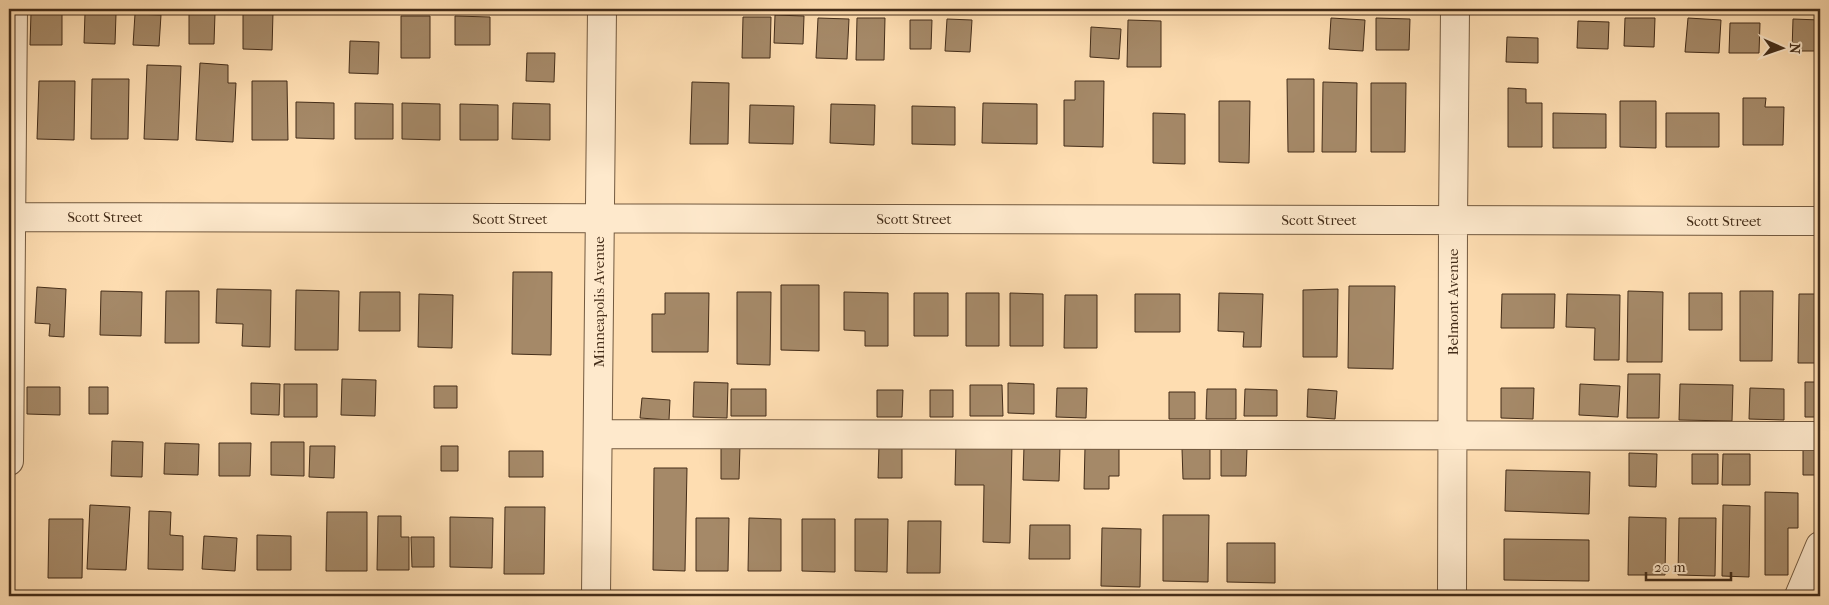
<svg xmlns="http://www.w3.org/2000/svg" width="1829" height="605" viewBox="0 0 1829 605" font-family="'IM FELL French Canon',serif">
<rect width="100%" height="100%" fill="#feddb1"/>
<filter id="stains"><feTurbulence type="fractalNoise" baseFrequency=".004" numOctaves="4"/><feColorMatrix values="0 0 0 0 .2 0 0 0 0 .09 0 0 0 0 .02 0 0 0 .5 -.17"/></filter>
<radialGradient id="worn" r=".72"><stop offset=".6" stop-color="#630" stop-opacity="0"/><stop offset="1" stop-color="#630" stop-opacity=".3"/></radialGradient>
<path fill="#a58968" stroke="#442d19" d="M243 12H273L272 50 243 49Z
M31 13H62V45H30Z
M85 13 116 14 115 44 84 43Z
M189 13H215L214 44H189Z
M135 14 161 15 159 46 133 45Z
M775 15 804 16 803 44 774 43Z
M401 16H430V58H401Z
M455 16 490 17V45H455Z
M743 17H771L770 58H742Z
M818 18 849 19 847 59 816 58Z
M857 18H885L884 60H856Z
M1331 18 1365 20 1363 51 1329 49Z
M1376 18 1410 19 1409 50H1376Z
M1625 18H1655L1654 47 1624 46Z
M1688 18 1721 20 1719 53 1685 52Z
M947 19 972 20 970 52 945 51Z
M1793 19 1820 20V51H1792Z
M910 20H932L931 49H910Z
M1128 20 1161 21V67H1127Z
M1578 21 1609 22 1608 49 1577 48Z
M1730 23H1760L1759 53H1729Z
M1091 27 1121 29 1119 59 1090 57Z
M1507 37 1538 38V63L1506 62Z
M350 41 379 42 378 74 349 73Z
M527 53H555L554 82 526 81Z
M200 63 228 65V83H236L233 142 196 140Z
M147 65 181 66 178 140 144 139Z
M92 79H129L128 139H91Z
M1287 79H1314V152H1288Z
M39 81H75L74 140 37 139Z
M252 81H287L288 140H252Z
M1075 81H1104L1103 147 1064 146V100H1075Z
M692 82 729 83 728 144H690Z
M1323 82 1357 83 1356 152H1322Z
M1371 83H1406L1405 152H1371Z
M1508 88 1526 89V103H1542V147H1508Z
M1743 98H1766L1765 107H1784L1783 145H1743Z
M1219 101H1250L1249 163 1219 162Z
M1620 101H1656V148L1620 147Z
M296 102 334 103V139L296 138Z
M355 103 393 104V139H355Z
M402 103 440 104V140L402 139Z
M513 103 550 104V140L512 139Z
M983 103 1037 104V144L982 143Z
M460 104 498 105V140H460Z
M831 104 875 105 874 145 830 143Z
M750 105 794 106 793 144 749 143Z
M912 106 955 107V145L912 144Z
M1153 113 1185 114V164L1153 163Z
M1553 113 1606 114V148H1553Z
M1666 113H1719V147H1666Z
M513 272H552L551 355 512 354Z
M781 285H819V351L781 350Z
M1349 286H1395L1393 369 1348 368Z
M37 287 66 289 64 337 49 336 50 324 35 323Z
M217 289 271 290 270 347 242 346 243 324 216 323Z
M1338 289 1337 357H1303V290Z
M296 290 339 291 338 350H295Z
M101 291 142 292 141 336 100 335Z
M166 291H199V343H165Z
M1628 291 1663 292 1662 362H1627Z
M1740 291H1773L1772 361H1740Z
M360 292H400V331H359Z
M737 292H771L770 365 737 364Z
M844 292 888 293V346H865V331L844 330Z
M665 293H709L708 352H652V314H665Z
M914 293H948V336H914Z
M966 293H999V346H966Z
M1010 293 1043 294V346H1010Z
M1219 293 1263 294 1261 347H1243L1244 332 1218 331Z
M1689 293H1722V330H1689Z
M419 294 453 295 452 348 418 347Z
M1135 294H1180V332H1135Z
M1502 294H1555L1554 328H1501Z
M1567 294 1620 295 1619 360H1594L1595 328 1566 327Z
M1799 294H1820V363H1798Z
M1065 295H1097V348H1064Z
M1628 374H1660L1659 418H1627Z
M342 379 376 380 375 416 341 415Z
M694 382 728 383 727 418 693 417Z
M1805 382H1820V417H1805Z
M251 383 280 384 279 415 251 414Z
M1008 383 1034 384V414L1008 413Z
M284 384H317V417H284Z
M1580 384 1620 386 1618 417 1579 415Z
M1680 384 1733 385 1732 421 1679 420Z
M970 385H1002L1003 416H970Z
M434 386H457V408H434Z
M27 387H60V415L27 414Z
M89 387H108V414H89Z
M1057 388H1087L1086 418 1056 417Z
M1501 388H1534L1533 419 1501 418Z
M1750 388 1784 389V420L1749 419Z
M731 389H766V416H731Z
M1207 389H1236V419H1206Z
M1245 389 1277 390V416H1244Z
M1308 389 1337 391 1335 419 1307 417Z
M877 390H903L902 417H877Z
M930 390H953V417H930Z
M1169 392H1195V419H1169Z
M642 398 670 400 669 420 640 418Z
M112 441 143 442 142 477 111 476Z
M271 442H304V476L271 475Z
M956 442 1012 444 1010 543 983 542 984 485H955Z
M165 443 199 444 198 475 164 474Z
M219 443H251L250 476H219Z
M1803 444 1820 445V475H1803Z
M721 445 740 446 739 479H721Z
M879 445 902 446V478H878Z
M310 446H335L334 478 309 477Z
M441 446H458V471H441Z
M1024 446 1060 447 1059 481 1023 480Z
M1085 447 1119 448V476H1109V489H1084Z
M1221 448H1247L1246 476H1221Z
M1182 449H1210V479H1183Z
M509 451H543V477H509Z
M1629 453 1657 454 1656 487 1629 486Z
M1692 454H1718V484H1692Z
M1723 454H1750V485H1722Z
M654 468H687L685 571 653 570Z
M1506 470 1590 472 1589 514 1505 511Z
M1765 492 1798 493V528H1788V575H1765Z
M90 505 130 507 126 570 87 569Z
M1723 505 1750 506 1749 577 1722 576Z
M505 507H545L544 574H504Z
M149 511 171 512 170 535 183 536V570L148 569Z
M327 512H367V571H326Z
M1163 515H1209L1208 582 1163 581Z
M378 516H401V537H409V570H377Z
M450 517 493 518 492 568 450 567Z
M1629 517 1666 518 1665 575H1628Z
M696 518H729L728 571H696Z
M749 518 781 519V571H748Z
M1679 518H1716L1715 576 1678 575Z
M49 519H83L82 578H48Z
M802 519H835V572L802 571Z
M855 519H888L887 572 855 571Z
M908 521H941L940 573H907Z
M1030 525H1070V559H1029Z
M1102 528 1141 529 1140 587 1101 586Z
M257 535 291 536V570H257Z
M204 536 237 538 235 571 202 569Z
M411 537H434V567H412Z
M1504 539 1589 540V581L1504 580Z
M1227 543H1275V583L1227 582Z"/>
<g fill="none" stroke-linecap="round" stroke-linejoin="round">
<g stroke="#72593f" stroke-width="30">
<path id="minor" d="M9 217 1820 221
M598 434 1820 436
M9 461 13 9
M596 596 602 9
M1452 596 1453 221 1455 9
M1799 596 1820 546"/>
</g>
<use href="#minor" stroke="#fee9cc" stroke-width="28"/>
</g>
<g text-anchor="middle" stroke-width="4" stroke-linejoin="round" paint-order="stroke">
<g font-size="15" fill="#442d19" stroke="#fee9cc">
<text x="105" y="222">Scott Street</text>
<text x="510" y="224">Scott Street</text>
<text x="914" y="224">Scott Street</text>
<text x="1319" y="225">Scott Street</text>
<text x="1724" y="226">Scott Street</text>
<text transform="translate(599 302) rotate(-90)" y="5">Minneapolis Avenue</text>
<text transform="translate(1453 302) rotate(-90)" y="5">Belmont Avenue</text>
</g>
</g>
<rect width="1829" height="605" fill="none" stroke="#feddb1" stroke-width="30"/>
<rect x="10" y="10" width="1809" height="585" fill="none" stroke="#442d19" stroke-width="2.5"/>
<rect x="15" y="15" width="1799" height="575" fill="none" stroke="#442d19"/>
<g transform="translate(1782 48) rotate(92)" stroke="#fee9cc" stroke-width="4" paint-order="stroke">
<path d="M0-4L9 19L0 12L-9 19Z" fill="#442d19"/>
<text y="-8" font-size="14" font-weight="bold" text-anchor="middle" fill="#442d19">N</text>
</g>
<path d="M1646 572v8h85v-8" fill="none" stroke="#442d19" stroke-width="2.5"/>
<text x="1654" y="572" font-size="15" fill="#442d19" stroke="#fee9cc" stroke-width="4" paint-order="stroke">20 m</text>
<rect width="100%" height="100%" filter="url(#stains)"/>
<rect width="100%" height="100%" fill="url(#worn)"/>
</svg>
